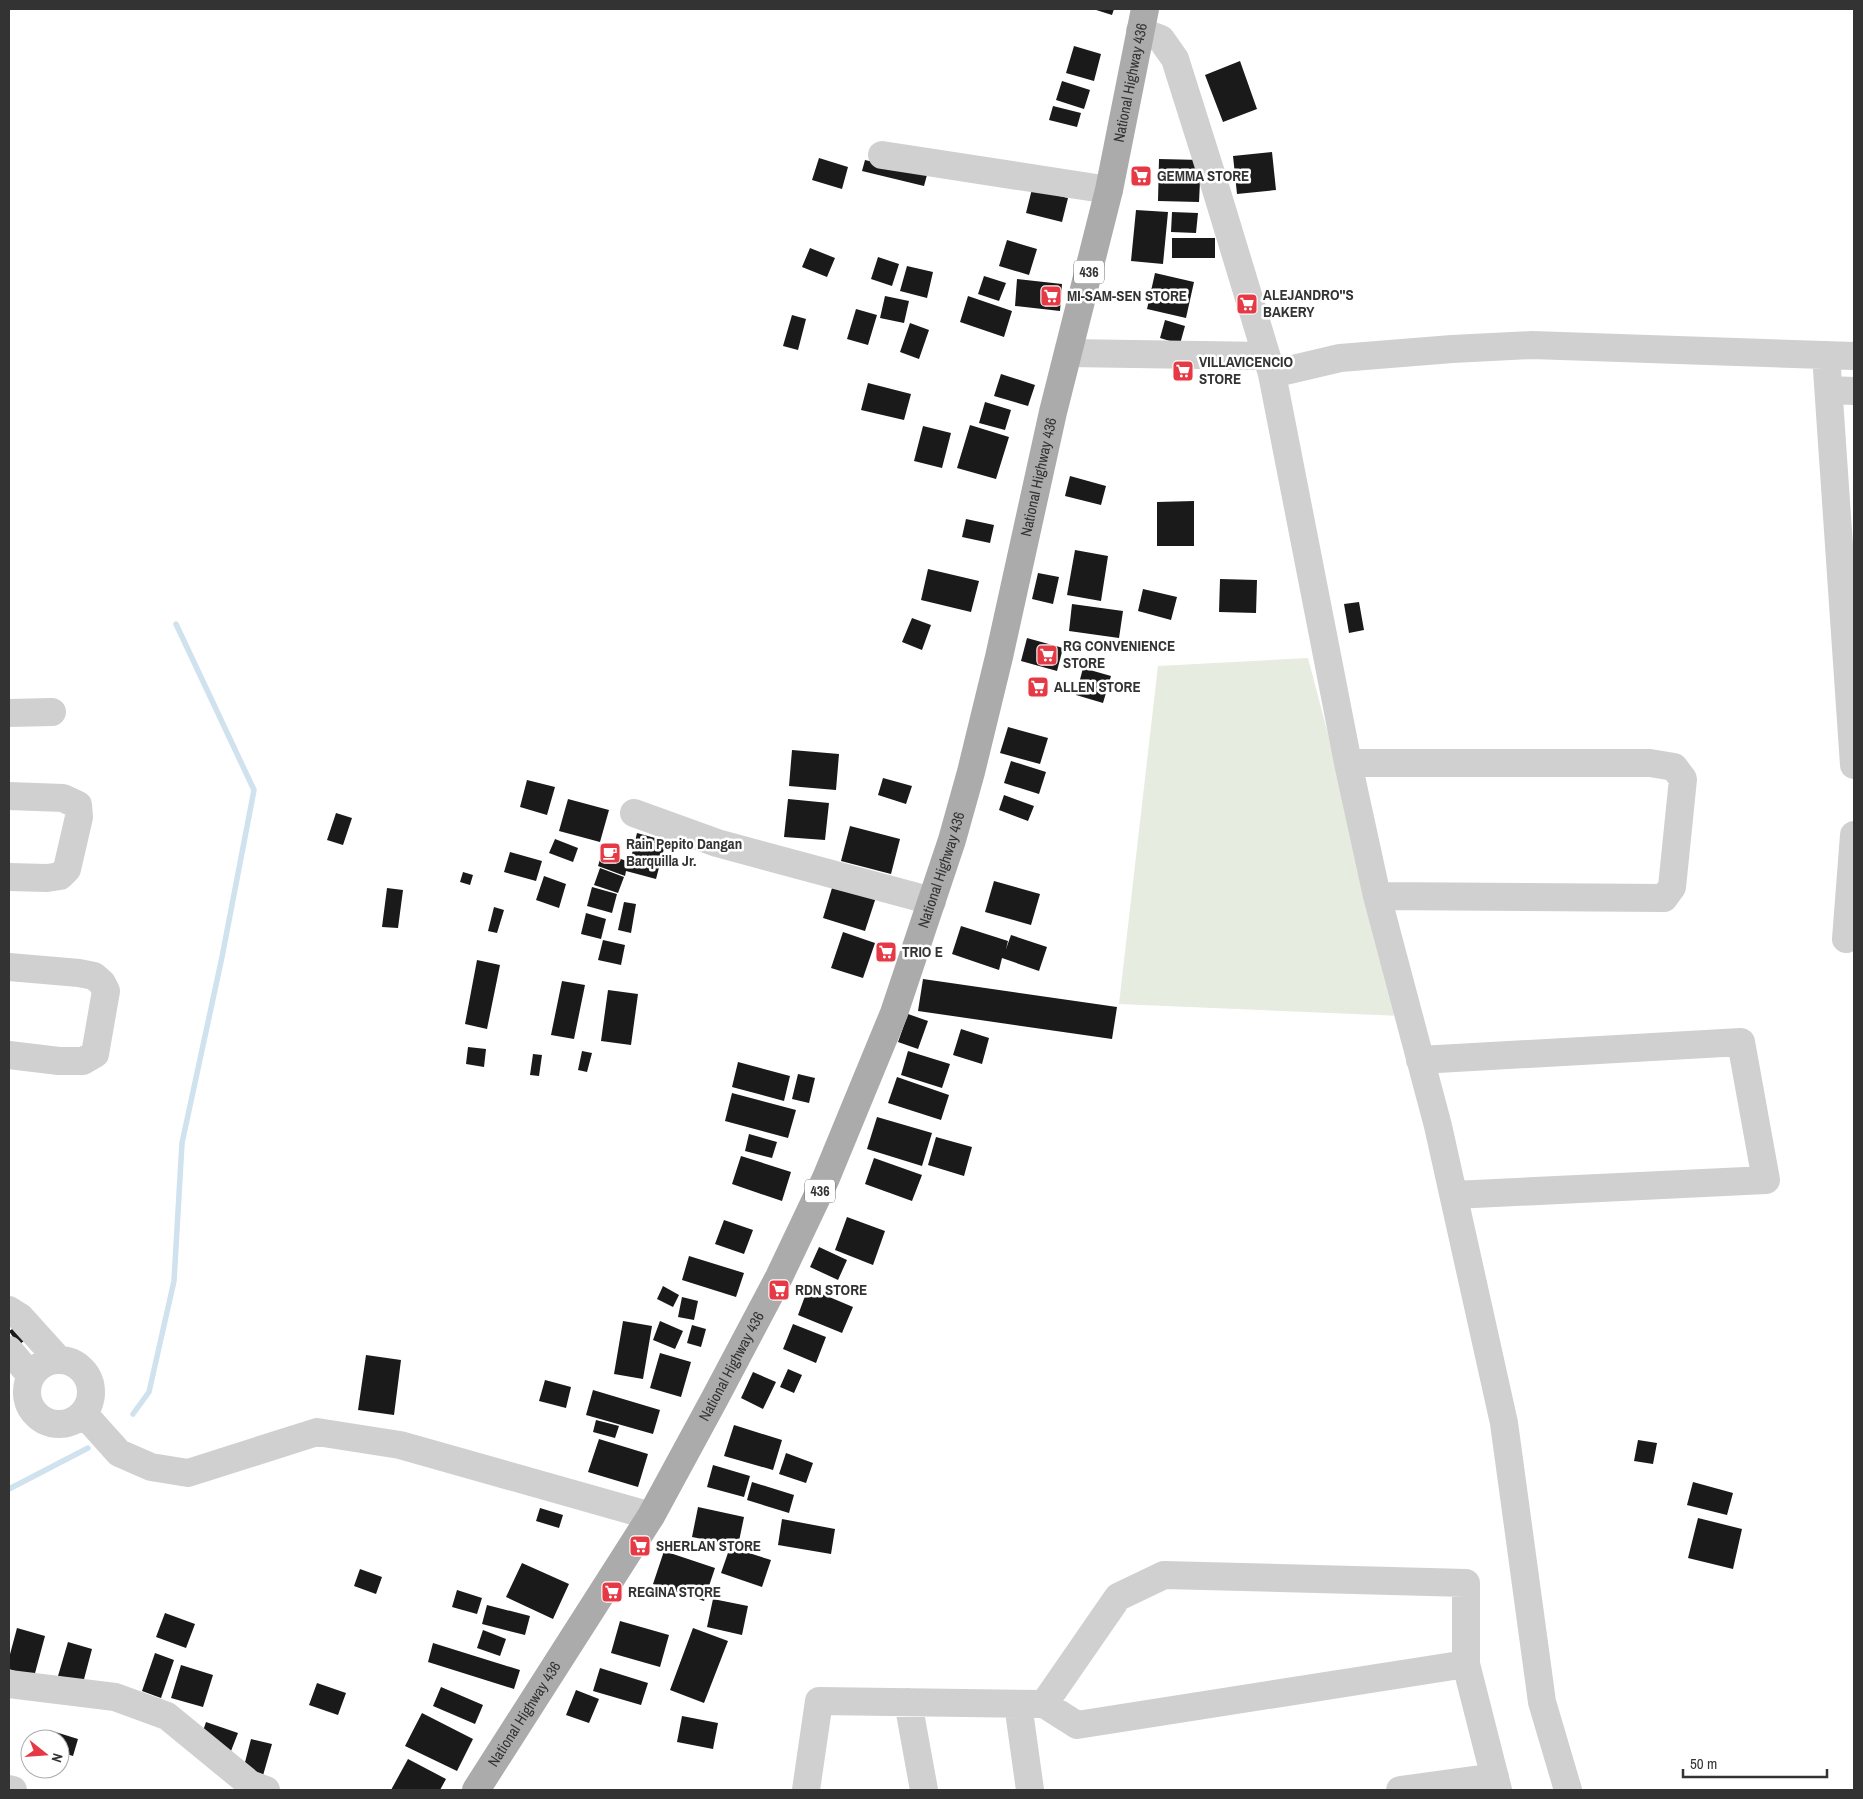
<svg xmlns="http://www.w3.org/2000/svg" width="1863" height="1799" viewBox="0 0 1863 1799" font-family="'Archivo Narrow',sans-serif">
<rect width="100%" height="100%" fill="#fff"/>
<path fill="#e6ecdf" d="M1308 658 1402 1016 1119 1004 1158 666Z"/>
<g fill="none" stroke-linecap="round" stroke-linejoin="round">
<path stroke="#cfe2ee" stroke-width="5.5" d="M133 1414 149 1392 174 1281 182 1143 222 957 254 790 176 624
M9 1489 88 1448"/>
</g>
<path fill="#1a1a1a" d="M1093 9H1114L1112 15Z
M1074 46 1101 54 1094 81 1066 73Z
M1240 61 1257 109 1223 122 1205 75Z
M1062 81 1090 90 1084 109 1056 100Z
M1053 106 1081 113 1077 127 1049 120Z
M1272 152 1276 190 1237 194 1233 156Z
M819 158 848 167 842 189 812 180Z
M1159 159 1201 160 1199 202 1158 201Z
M865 160 927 175 924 186 862 171Z
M1032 189 1068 198 1062 222 1026 213Z
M1136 210 1168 212 1163 264 1131 261Z
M1172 212 1198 213 1196 233 1171 232Z
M1172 238H1215V258H1172Z
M1007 240 1037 249 1029 275 999 266Z
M810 248 835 258 827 277 802 267Z
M878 257 899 264 892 286 871 279Z
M907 266 933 272 927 298 900 291Z
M1155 273 1194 282 1186 318 1147 309Z
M984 276 1006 283 999 301 978 294Z
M1017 279 1062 284 1060 311 1015 306Z
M885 296 909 301 904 323 880 318Z
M968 296 1012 311 1004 337 960 322Z
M856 309 877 315 868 345 847 339Z
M792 315 806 319 798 350 783 346Z
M1165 320 1185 326 1180 344 1160 338Z
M910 323 929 330 919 359 900 352Z
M1001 374 1035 385 1028 406 994 396Z
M868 383 911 394 904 420 861 410Z
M985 402 1011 410 1005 430 979 423Z
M970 425 1009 437 996 479 957 468Z
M923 426 951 433 942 468 914 461Z
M1070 476 1106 486 1101 505 1065 496Z
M1194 501V546H1157V502Z
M966 519 994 525 990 543 962 537Z
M1075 550 1108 556 1101 601 1067 595Z
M928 569 979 581 971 612 921 600Z
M1038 573 1059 577 1053 604 1032 599Z
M1220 579 1257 580 1256 613 1219 612Z
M1143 589 1177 597 1171 620 1138 611Z
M1359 602 1364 630 1349 633 1344 604Z
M1072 604 1123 611 1119 638 1069 631Z
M912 618 931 625 922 650 902 642Z
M1027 638 1063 648 1057 671 1021 661Z
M1083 668 1111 676 1103 703 1076 695Z
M1008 727 1048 738 1040 764 1000 753Z
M792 750 839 754 836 790 789 786Z
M1011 761 1046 772 1039 794 1004 783Z
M883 778 912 786 906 804 878 795Z
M527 780 555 787 547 815 520 807Z
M1004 795 1034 806 1028 821 999 810Z
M568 799 609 810 600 842 559 831Z
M788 799 829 803 825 840 784 837Z
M336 813 352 818 343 845 327 840Z
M850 826 900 839 891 874 841 861Z
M637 833 666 841 656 879 626 871 625 876 598 866 602 853 630 862Z
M555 839 578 848 573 862 549 853Z
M510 852 542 861 536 881 504 872Z
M600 868 624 877 618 893 594 885Z
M463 872 473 875 470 885 460 882Z
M544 876 566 884 559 908 536 900Z
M835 878 878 891 865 931 823 918Z
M994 881 1040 894 1031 925 985 912Z
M592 887 617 894 612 913 587 906Z
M387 888 403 890 398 928 382 927Z
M624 902 636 904 631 933 618 930Z
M494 907 504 910 497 933 488 931Z
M586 913 606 919 601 939 581 934Z
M961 926 1008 941 1006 949 1011 935 1047 947 1039 971 1002 958 999 970 952 954Z
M843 932 875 943 863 978 831 968Z
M603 940 625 945 621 965 598 960Z
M477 960 500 965 487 1029 465 1024Z
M923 979 1117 1007 1112 1039 918 1011Z
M562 981 585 985 574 1039 551 1035Z
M608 990 638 994 631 1045 601 1041Z
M908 1014 928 1021 918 1049 898 1042Z
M961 1029 989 1038 982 1064 953 1055Z
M468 1047 486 1049 484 1067 466 1064Z
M582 1051 592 1053 587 1072 578 1070Z
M908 1051 950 1064 942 1088 901 1075Z
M533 1054 542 1055 539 1076 530 1075Z
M738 1062 790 1076 784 1101 732 1087Z
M798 1074 815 1078 809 1103 792 1099Z
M897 1077 949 1095 941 1120 888 1103Z
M732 1093 796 1110 788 1138 725 1121Z
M877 1117 932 1133 922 1166 867 1149Z
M749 1134 777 1142 772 1158 745 1151Z
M936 1137 972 1147 964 1176 928 1165Z
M741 1156 791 1172 782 1201 732 1184Z
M874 1158 922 1175 912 1201 865 1184Z
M847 1217 885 1231 873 1265 835 1250Z
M724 1220 753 1230 744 1254 715 1244Z
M819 1247 847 1260 838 1280 810 1267Z
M689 1256 744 1273 736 1297 682 1280Z
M663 1286 679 1295 673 1307 657 1299Z
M808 1288 853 1307 842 1333 798 1315Z
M682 1297 698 1301 694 1320 678 1317Z
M623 1321 652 1326 643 1379 614 1374Z
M660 1321 683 1331 675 1349 653 1340Z
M20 1324 29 1338 18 1345 9 1331Z
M793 1324 826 1337 816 1363 783 1349Z
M692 1325 706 1329 701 1347 687 1343Z
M660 1353 691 1362 681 1397 650 1388Z
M366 1355 401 1360 394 1415 358 1410Z
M788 1369 802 1375 794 1393 780 1387Z
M753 1372 776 1382 763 1409 741 1398Z
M545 1380 571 1387 566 1408 539 1401Z
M593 1390 660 1410 653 1434 586 1415Z
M596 1420 619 1426 615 1438 593 1432Z
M734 1425 782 1440 773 1470 724 1456Z
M599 1439 648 1454 638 1487 588 1472Z
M1638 1440 1657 1443 1653 1464 1634 1461Z
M786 1453 813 1463 806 1483 779 1474Z
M713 1465 750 1476 744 1497 707 1487Z
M752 1482 794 1495 789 1513 747 1500Z
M1693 1482 1733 1493 1727 1515 1687 1505Z
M698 1507 744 1517 738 1546 692 1537Z
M540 1508 563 1515 559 1528 536 1521Z
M1698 1518 1742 1529 1733 1569 1688 1558Z
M782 1519 835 1529 831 1554 778 1545Z
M730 1547 771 1560 762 1587 721 1573Z
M664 1551 715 1568 704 1601 653 1584Z
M522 1563 569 1584 553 1619 506 1597Z
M360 1569 382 1577 376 1594 354 1586Z
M457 1590 482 1598 477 1614 452 1607Z
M713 1599 748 1606 742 1635 707 1627Z
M487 1605 530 1616 525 1635 482 1624Z
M165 1613 195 1624 186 1648 156 1637Z
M620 1621 669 1635 660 1667 611 1653Z
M17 1628 45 1636 34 1677 9 1669V1658Z
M693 1628 728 1641 704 1703 670 1690Z
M483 1630 506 1639 500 1656 477 1648Z
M68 1642 92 1649 83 1683 58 1676Z
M433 1643 520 1670 514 1689 428 1662Z
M155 1653 174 1660 161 1698 142 1691Z
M181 1665 213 1675 203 1707 171 1698Z
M600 1668 648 1683 641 1705 593 1691Z
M317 1683 346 1693 338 1715 309 1705Z
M441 1687 483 1705 475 1724 433 1706Z
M576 1690 599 1699 589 1723 566 1715Z
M422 1713 473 1739 457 1771 405 1746Z
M682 1716 718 1723 713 1749 677 1742Z
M206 1722 238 1733 231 1751 200 1740Z
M49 1730 78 1739 73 1756 60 1752V1739H46Z
M251 1739 272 1744 262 1779 242 1774Z
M408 1759 446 1779 440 1790H391Z"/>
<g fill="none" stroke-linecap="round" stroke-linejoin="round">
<path stroke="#d0d0d0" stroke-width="28" d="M1140 31 1161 39 1175 59 1211 173 1272 374 1348 763 1377 896 1438 1126 1504 1423 1542 1702 1568 1790
M882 155 1109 190
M1068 353 1266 356
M1826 355 1854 765
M1272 374 1340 358 1452 349 1532 345 1854 356
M1829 390 1854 391
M9 713 52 712
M1348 763H1650L1674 767 1683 779 1672 887 1664 898 1377 896
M9 796 63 798 78 805 79 817 67 869 60 876 47 878 9 877
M634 813 717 843 932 901
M1846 939 1854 835
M9 967 79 973 94 976 102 983 106 991 95 1054 83 1061H59L9 1055
M1420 1060 1741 1042 1766 1180 1454 1195
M9 1310 20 1317 58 1359
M9 1350 31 1376
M27 1392a32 32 0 1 1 64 0a32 32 0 1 1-64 0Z
M84 1414 119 1453 151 1467 188 1473 317 1432 400 1445 651 1516
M9 1684 115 1697 167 1716 250 1784 266 1790
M908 1702 924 1790
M1018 1704 1030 1790
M1044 1704 1077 1725 1466 1664
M9 1789 13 1790
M806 1790 819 1701 1044 1704 1118 1597 1164 1575 1466 1583V1664L1498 1790
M1400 1790 1495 1777"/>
<path stroke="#ababab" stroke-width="28" id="s1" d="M476 1790 651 1516 715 1398 779 1277 826 1178 894 1013 952 840 971 772 999 657 1053 412 1109 190 1145 9"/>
</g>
<defs>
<g id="supermarket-square" transform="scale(1.125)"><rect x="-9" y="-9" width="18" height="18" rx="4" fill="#e63946" stroke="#fff"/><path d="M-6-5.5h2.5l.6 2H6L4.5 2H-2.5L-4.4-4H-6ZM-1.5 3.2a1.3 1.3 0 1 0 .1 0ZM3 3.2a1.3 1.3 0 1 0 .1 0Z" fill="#fff"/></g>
<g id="cafe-square" transform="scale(1.125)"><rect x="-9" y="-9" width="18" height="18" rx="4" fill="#e63946" stroke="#fff"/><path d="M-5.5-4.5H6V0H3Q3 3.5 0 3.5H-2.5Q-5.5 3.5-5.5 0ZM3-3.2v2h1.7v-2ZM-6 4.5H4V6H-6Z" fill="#fff"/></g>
</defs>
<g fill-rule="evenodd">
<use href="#supermarket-square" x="1141" y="176"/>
<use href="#supermarket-square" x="1051" y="296"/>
<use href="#supermarket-square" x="1247" y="304"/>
<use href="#supermarket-square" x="1183" y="371"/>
<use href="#supermarket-square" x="1047" y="655"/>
<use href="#supermarket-square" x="1038" y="687"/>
<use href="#cafe-square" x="610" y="853"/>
<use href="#supermarket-square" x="886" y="952"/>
<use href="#supermarket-square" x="779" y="1290"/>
<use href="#supermarket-square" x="640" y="1546"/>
<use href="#supermarket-square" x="612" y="1592"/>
</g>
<g text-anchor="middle" stroke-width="5" stroke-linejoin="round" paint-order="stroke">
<g fill="#fff" stroke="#707070" stroke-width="1">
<rect x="1074" y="260.5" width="30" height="23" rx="4"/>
<rect x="805" y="1179.5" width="30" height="23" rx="4"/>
</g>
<g font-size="14" font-weight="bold" fill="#333">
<text x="1089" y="277">436</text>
<text x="820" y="1196">436</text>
</g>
<g font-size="15" fill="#333" stroke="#fff">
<text dy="5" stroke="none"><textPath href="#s1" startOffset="1845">National Highway 436</textPath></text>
<text dy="5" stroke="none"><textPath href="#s1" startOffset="1440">National Highway 436</textPath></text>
<text dy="5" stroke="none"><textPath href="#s1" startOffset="1035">National Highway 436</textPath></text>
<text dy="5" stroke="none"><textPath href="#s1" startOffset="495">National Highway 436</textPath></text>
<text dy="5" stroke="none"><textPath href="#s1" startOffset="90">National Highway 436</textPath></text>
</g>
<g font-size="15" font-weight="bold" fill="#333" stroke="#fff" text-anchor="start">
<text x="1157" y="181">GEMMA STORE</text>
<text x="1263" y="300">ALEJANDRO''S<tspan x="1263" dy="17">BAKERY</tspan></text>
<text x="1067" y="301">MI-SAM-SEN STORE</text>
<text x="1199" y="367">VILLAVICENCIO<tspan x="1199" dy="17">STORE</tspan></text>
<text x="1063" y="651">RG CONVENIENCE<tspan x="1063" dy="17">STORE</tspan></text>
<text x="1054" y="692">ALLEN STORE</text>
<text x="626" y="849">Rain Pepito Dangan<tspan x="626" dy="17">Barquilla Jr.</tspan></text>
<text x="902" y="957">TRIO E</text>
<text x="795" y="1295">RDN STORE</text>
<text x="656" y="1551">SHERLAN STORE</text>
<text x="628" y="1597">REGINA STORE</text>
</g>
</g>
<rect width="1863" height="1799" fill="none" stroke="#333333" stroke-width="20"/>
<g transform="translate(45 1754) rotate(107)"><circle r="24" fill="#ffffff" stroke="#adadad"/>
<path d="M0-4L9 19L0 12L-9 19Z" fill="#e63946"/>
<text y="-8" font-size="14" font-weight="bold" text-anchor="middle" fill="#333333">N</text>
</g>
<path d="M1683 1769v8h144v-8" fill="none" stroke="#333333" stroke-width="2.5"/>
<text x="1690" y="1769" font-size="15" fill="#333333" stroke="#ffffff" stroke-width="4" paint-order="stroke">50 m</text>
</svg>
